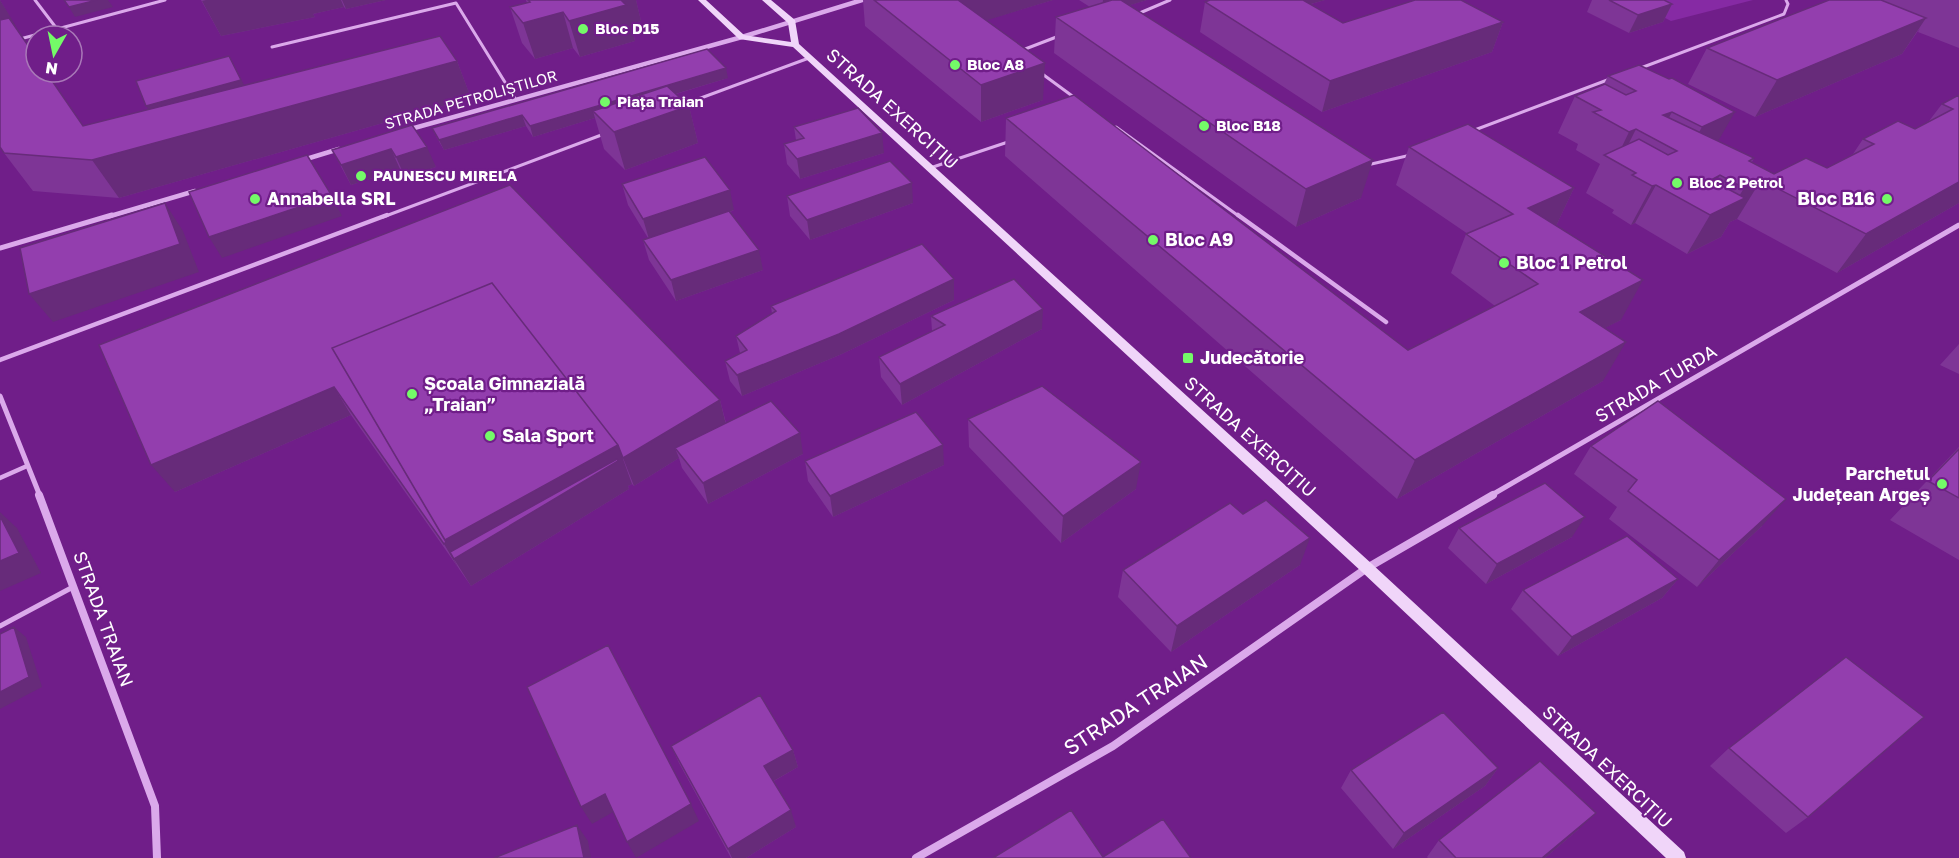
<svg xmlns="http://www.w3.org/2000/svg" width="1959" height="858" viewBox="0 0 1959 858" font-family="'Golos Text',sans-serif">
<rect width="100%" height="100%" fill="#701e89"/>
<path fill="#862aa4" d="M1630 0H1753L1671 21Z"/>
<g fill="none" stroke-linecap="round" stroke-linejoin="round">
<path stroke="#dba9eb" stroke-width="3" d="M35 0 57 29
M1135 15 1170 0
M20 39 165 0
M272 47 456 3 516 100
M1020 51 1059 36
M1638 69 1784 14 1788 4 1786 0
M1041 73 1075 98
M682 105 809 58
M1116 127 1240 217
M1472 131 1610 79
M1367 165 1411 155
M930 168 1011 141
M383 217 604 134"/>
<path stroke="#dba9eb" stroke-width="4.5" d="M1238 215 1386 322
M0 360 387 215
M0 478 27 466"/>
<path stroke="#dba9eb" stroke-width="5" d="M0 626 73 587"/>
<path stroke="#dba9eb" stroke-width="4.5" d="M407 130 742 37 862 0
M303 160 339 149
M107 217 195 191"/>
<path stroke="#dba9eb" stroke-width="5" d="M0 248 112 215
M0 396 40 496
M1490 496 1959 225"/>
<path stroke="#dba9eb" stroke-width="8" d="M39 495 155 806 157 858
M916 858 1113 746 1367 568 1493 495"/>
<path fill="#f0d5f9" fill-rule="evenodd" d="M698 0H706L744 35 791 42 788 23 762 0H771L795 20 799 44 1372 564 1684 852 1686 858H1666L1362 572 793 47 739 39Z"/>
</g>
<path fill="#7e3596" d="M0 0 15 26 83 126 245 85 457 61 471 98 119 198 33 191 4 153Z
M201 0H386L346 9 344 7 313 14 315 17 221 36Z
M526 0H636L641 21 631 24 635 41 580 57 573 48 535 59 522 43 510 7 527 3Z
M863 0H1053L986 20 1043 100 981 122 865 26Z
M1079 0H1147L1130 5 1361 198 1296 227 1054 53 1056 17 1090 7Z
M1210 0H1325L1311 4 1343 23 1503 22 1492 52 1322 112 1200 32 1205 2Z
M1592 0H1664L1672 4 1663 22 1629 33 1587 12Z
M1829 0H1959V48L1918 32 1920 28 1902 54 1755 117 1688 84 1707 48Z
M1639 65 1718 141 1754 158 1752 162 1774 174 1827 168 1853 154 1863 139 1915 129 1929 121 1942 104 1959 95V203L1837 273 1737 219 1730 222 1721 237 1687 254 1635 223 1631 225 1612 213 1614 210 1586 193 1600 164 1576 150 1578 144 1558 133 1575 96 1604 84 1608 76Z
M728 78 676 94 689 106 698 143 625 170 604 149 595 118 533 137 526 126 444 150 437 138 432 128Z
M1006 118 1408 350 1495 306 1451 273 1466 234H1468L1396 185 1409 147 1574 188 1556 226 1621 320 1604 328 1603 381 1397 499 1005 156Z
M412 125 436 167 405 177 400 169 351 185 332 150Z
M794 127 884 153 800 179 787 164 784 144 796 140Z
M622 184 734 210 730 212 763 270 676 301 649 260 643 240 648 238 628 205Z
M787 196 913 203 810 240 790 216Z
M954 300 842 354 742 396 730 381 725 361 740 353 736 336 772 314 771 306Z
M931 316 1042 329 902 405 881 377 879 357 932 331Z
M1959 344V374L1940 365Z
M99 345 720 400 726 423 803 454 708 504 682 468 679 458 634 486 632 484 628 486 629 489 471 586 351 415 175 492Z
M968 419 1136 489 1061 543 969 447Z
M1591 446 1762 526 1697 587 1609 519 1617 507 1574 474Z
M1959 447V560L1890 520Z
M805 461 944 465 833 517 808 481Z
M1459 528 1572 537 1486 584 1448 548Z
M1300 565 1171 652 1118 597 1123 570Z
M1678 579 1662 598 1558 656 1511 609 1523 590Z
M671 746 793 750 798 767 774 781 796 827 746 858H731L679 763Z
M1729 748 1808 817 1786 833 1710 766Z
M1498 768 1485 786 1393 849 1341 788 1351 770Z
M1579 829 1545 858H1428L1427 857 1439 840Z"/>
<path fill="#672b7a" d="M0 0 16 26 0 30Z
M97 0H108L113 7 75 17 69 7Z
M206 0H341L344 7 313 14 315 17 221 36 202 1Z
M342 0H386L346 9Z
M614 0H636L641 21 631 24 635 41 580 57 569 21Z
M952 0H1053L952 31Z
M1103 0H1147L1101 14Z
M1302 0H1325L1300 7Z
M1672 4 1663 22 1629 33 1638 15Z
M563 12 573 48 535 59 523 23Z
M1926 18 1902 54 1755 117 1777 80Z
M1503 22 1492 52 1322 112 1330 81Z
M229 56 252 100 159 126 146 106Z
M457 61 471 98 119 198 92 160Z
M1045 63 1043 100 981 122V85Z
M726 68 728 78 599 117 593 111 595 118 533 137 530 126Z
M689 106 698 143 625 170 614 132Z
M1672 112 1657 140 1663 115Z
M1735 112 1713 150 1681 165 1702 127Z
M522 115 526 126 444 150 439 140Z
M1636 129 1619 163 1615 161 1629 132Z
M882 133 884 153 800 179 797 159Z
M427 147 436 167 405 177 396 157Z
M391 149 400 169 351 185 341 165Z
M1373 160 1361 198 1296 227 1306 189Z
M1720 175 1700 209 1711 180Z
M1761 180 1737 219 1730 222 1721 237 1687 254 1710 215 1735 203 1744 188Z
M1959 182V203L1837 273 1866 234Z
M912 183 913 203 810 240 807 220Z
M1656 185 1635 223 1631 225 1652 186Z
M1574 188 1556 226 1528 208Z
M730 190 734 210 649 239 643 219Z
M332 196 342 216 222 258 209 237Z
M165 203 183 231 199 272 53 322 29 294Z
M759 250 763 270 676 301 671 280Z
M954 279V300L842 354 742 396 737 375Z
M1643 280 1621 320 1559 351 1580 312Z
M1043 309 1042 329 902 405 900 384Z
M1626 342 1603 381 1397 499 1415 460Z
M334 387 351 415 175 492 151 465Z
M720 400 727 429 675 448 679 458 634 486 623 458Z
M800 433 803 454 708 504 703 483Z
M618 445 632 484 628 486 629 489 471 586 454 559 450 552 460 571 444 544 445 540Z
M943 445 944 465 833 517 830 496Z
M1141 462 1136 489 1061 543 1063 516Z
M1786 499 1762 526 1697 587 1719 560Z
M0 512 17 528 41 573 0 591Z
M1585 517 1572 537 1486 584 1497 564Z
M1310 538 1300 565 1171 652 1177 626Z
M1678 579 1662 598 1558 656 1572 637Z
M14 627 26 637 42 687 0 709V692Z
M793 750 798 767 770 783 764 766Z
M1498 768 1485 786 1393 849 1404 833Z
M605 794 615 811 592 824 581 807Z
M691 804 699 821 636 858 627 842Z
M791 810 796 827 746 858H732L728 849Z
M1596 813 1579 829 1545 858H1542Z
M577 825 588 841 591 858H584Z"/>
<path fill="#933eae" stroke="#672b7a" stroke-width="1.5" d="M64 0H97L69 7Z
M528 0H621L626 5 569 21 563 12 523 23 510 7 530 2Z
M874 0H958L1045 63 981 85Z
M1112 0H1121L1373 160 1306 189 1056 17Z
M1210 0H1303L1343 23 1415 0H1461L1503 22 1330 81 1205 2Z
M1609 0H1664L1672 4 1638 15Z
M1829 0H1881L1926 18 1777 80 1707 48Z
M9 18 36 57V72H46L83 126 440 36 457 61 92 160 4 153 0 147V20Z
M707 49 726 68 530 126 522 115 439 140 432 128Z
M229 56 241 80 146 106 136 81Z
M1639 65 1669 79 1672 78 1735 112 1702 127 1672 112 1663 115 1754 158 1749 161 1774 174 1806 158 1827 168 1874 144 1863 139 1898 121 1915 129 1953 109 1942 104 1959 95V182L1866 234 1761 180 1744 188 1720 175 1711 180 1745 198 1710 215 1656 185 1652 186 1632 175 1636 173 1604 155 1639 139 1668 155 1677 151 1636 129 1629 132 1593 112 1601 110 1575 96 1605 84 1626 95 1636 91 1608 76Z
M667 86 689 106 614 132 593 111Z
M1074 95 1408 350 1538 284 1466 234 1513 214 1409 147 1468 124 1574 188 1528 208 1643 280 1580 312 1626 342 1415 460 1006 118Z
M858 108 882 133 797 159 784 144 804 138 794 127Z
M412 125 427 147 396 157 391 149 341 165 332 150Z
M307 155 332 196 209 237 189 192Z
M705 157 730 190 643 219 622 184Z
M890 161 912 183 807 220 787 196Z
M510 185 720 400 623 458 618 445 492 283 332 348 446 542 444 544 334 387 151 465 99 345Z
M165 203 180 244 29 294 20 248Z
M729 211 759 250 671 280 643 240Z
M922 244 954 279 839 334 737 375 725 361 747 350 736 336 776 311 771 306Z
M1014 279 1043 309 900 384 879 357 945 325 931 316Z
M492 283 618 445 445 540 332 348Z
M1042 386 1141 462 1063 516 968 419Z
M771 401 800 433 703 483 675 448Z
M1658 401 1786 499 1719 560 1628 491 1637 480 1591 446Z
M916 412 943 445 830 496 805 461Z
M1959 449V498L1928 481Z
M617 459 618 461 454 559 450 552Z
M1545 483 1585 517 1497 564 1459 528Z
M1266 500 1310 538 1177 626 1123 570 1230 503 1243 514Z
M0 516 19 553 0 561Z
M1627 536 1678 579 1572 637 1523 590Z
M14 627 29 677 0 692V634Z
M608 645 691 804 627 842 605 794 581 807 527 687Z
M1846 657 1924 717 1808 817 1729 748Z
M760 695 793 750 764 766 791 810 728 849 671 746Z
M1443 712 1498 768 1404 833 1351 770Z
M1540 761 1596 813 1542 858H1456L1439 840Z
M1071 810 1103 857 1163 819 1191 858H993Z
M577 825 584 858H494Z"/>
<g fill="#74fa68" stroke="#701e89" stroke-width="2">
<circle cx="583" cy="29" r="6"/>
<circle cx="955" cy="65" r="6"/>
<circle cx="605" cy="102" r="6"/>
<circle cx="1204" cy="126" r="6"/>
<circle cx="361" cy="176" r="6"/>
<circle cx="1677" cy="183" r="6"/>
<circle cx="255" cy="199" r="6"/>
<circle cx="1887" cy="199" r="6"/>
<circle cx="1153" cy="240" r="6"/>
<circle cx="1504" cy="263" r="6"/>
<rect x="1182" y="352" width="12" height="12" rx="3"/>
<circle cx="412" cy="394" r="6"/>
<circle cx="490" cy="436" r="6"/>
<circle cx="1942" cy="484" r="6"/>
</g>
<g text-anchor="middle" stroke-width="4.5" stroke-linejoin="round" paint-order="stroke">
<g font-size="15" font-weight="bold" fill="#fff" stroke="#701e89" text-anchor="start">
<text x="595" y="34">Bloc D15</text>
<text x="967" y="70">Bloc A8</text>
<text x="617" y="107">Piața Traian</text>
<text x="1216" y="131">Bloc B18</text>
<text x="373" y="181">PAUNESCU MIRELA</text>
<text x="1689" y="188">Bloc 2 Petrol</text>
</g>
<g font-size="15" fill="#fff" stroke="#701e89">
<text transform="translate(471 100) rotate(-16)" y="5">STRADA PETROLIȘTILOR</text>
</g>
<g font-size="18" fill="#fff" stroke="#701e89">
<text transform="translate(892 109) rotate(42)" y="6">STRADA EXERCIȚIU</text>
<text transform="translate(1656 384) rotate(-30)" y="6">STRADA TURDA</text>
<text transform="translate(1250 437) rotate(42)" y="6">STRADA EXERCIȚIU</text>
<text transform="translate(103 619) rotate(70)" y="6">STRADA TRAIAN</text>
<text transform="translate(1607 767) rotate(43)" y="6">STRADA EXERCIȚIU</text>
</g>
<g font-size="18" font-weight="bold" fill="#fff" stroke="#701e89" text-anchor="start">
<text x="267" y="205">Annabella SRL</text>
<text x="1875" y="205" text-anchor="end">Bloc B16</text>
<text x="1165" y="246">Bloc A9</text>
<text x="1516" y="269">Bloc 1 Petrol</text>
<text x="1200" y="364">Judecătorie</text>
<text x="424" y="390">Școala Gimnazială<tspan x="424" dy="21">„Traian”</tspan></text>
<text x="502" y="442">Sala Sport</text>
<text x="1930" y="480" text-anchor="end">Parchetul<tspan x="1930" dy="21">Județean Argeș</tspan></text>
</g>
<g font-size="21" fill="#fff" stroke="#701e89">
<text transform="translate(1136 705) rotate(-33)" y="7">STRADA TRAIAN</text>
</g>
</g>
<g transform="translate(54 54) rotate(189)"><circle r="28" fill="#701e89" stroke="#a978b8" stroke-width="1.5"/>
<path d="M0-4.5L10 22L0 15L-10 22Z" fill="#74fa68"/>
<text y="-9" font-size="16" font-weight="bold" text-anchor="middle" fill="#ffffff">N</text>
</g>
</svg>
